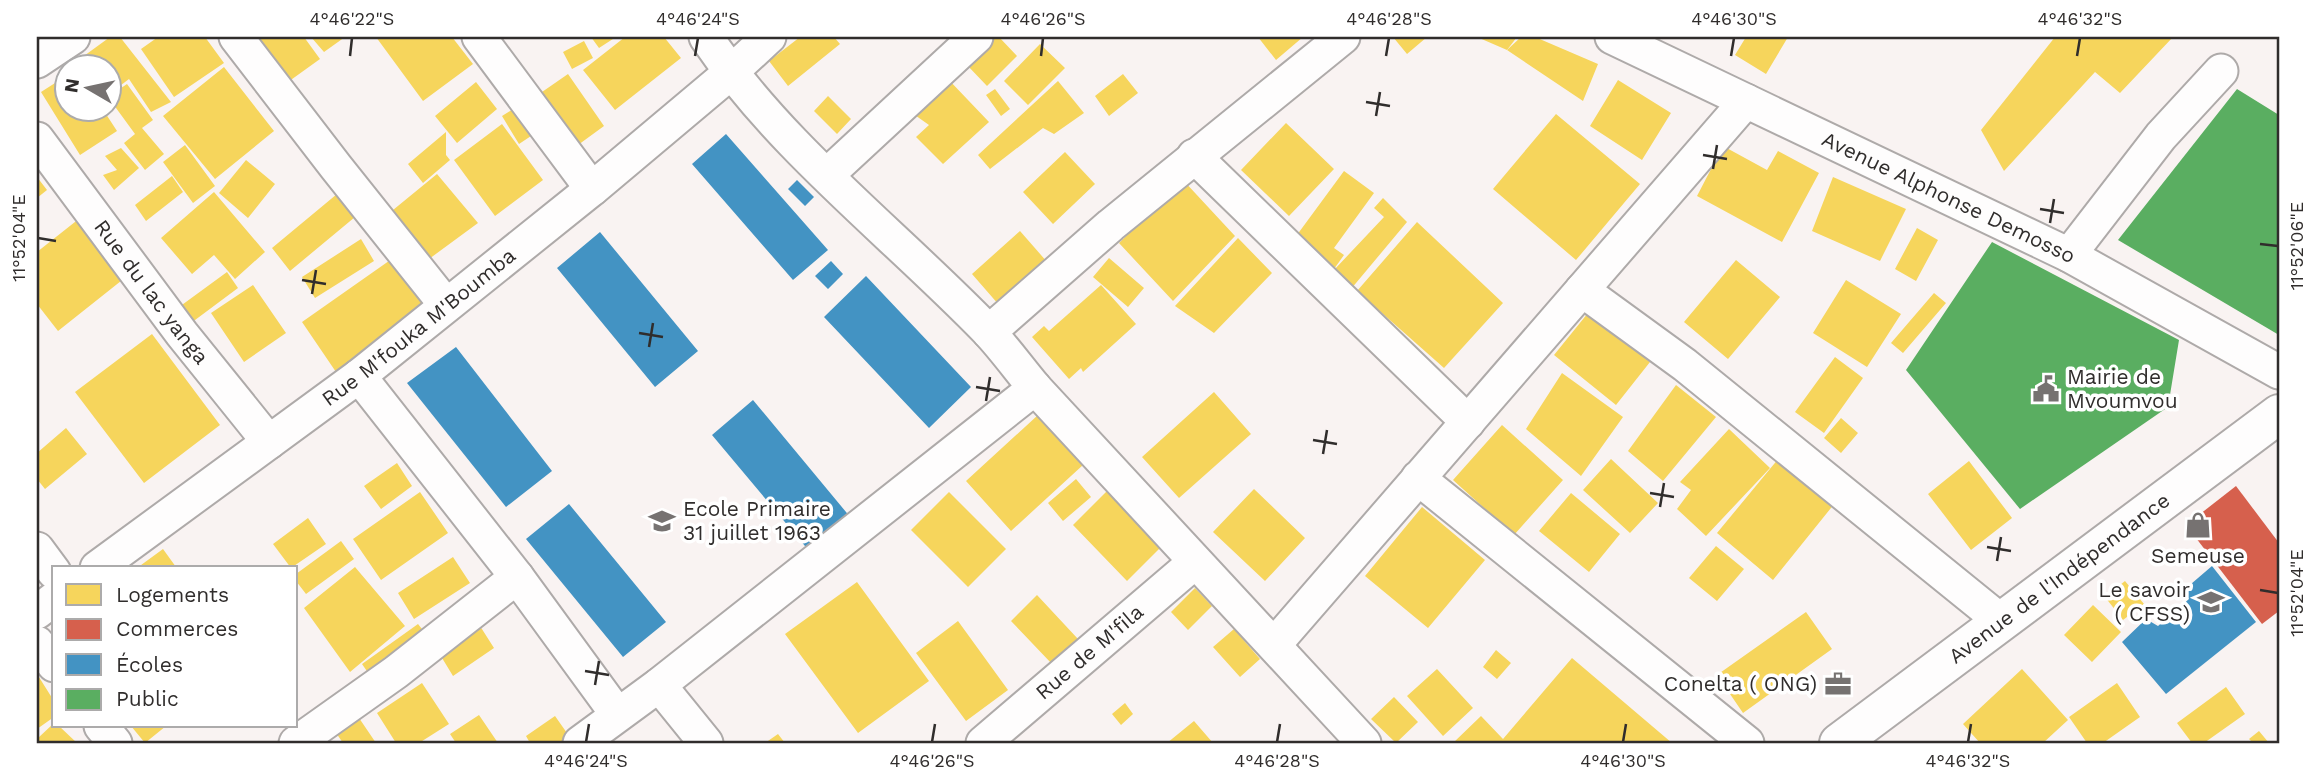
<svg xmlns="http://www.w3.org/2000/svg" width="2316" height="780" viewBox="0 0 2316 780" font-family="'Work Sans',sans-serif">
<rect width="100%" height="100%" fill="#f9f3f2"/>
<path fill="#f6d55c" d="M110 37H120L171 102 151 112 129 79 108 95V66H81L77 61Z
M158 37H205L224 63 174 97 141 49Z
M255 37H304L320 59 288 82Z
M311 37H345L324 52Z
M376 37H452L473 64 423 101Z
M591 37H616L599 48Z
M625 37H664L681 58 615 110 583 70Z
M800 37H834L840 44 788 86 769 61Z
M994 37H999L1017 56 987 86 966 64Z
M1258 37H1303L1276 60Z
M1393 37H1427L1407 54Z
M1477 37H1517L1507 50Z
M1521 37H1535L1598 64 1583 101 1507 50Z
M1746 37H1788L1766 74 1735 55Z
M2055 37H2173L2120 93 2095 72 2004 171 1981 130Z
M584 41 593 58 572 69 563 52Z
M1040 44 1065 68 1028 105 1004 81Z
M224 67 274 131 215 179 163 116Z
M568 74 604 126 578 145 542 92Z
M1123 74 1138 93 1109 116 1095 96Z
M66 76V108H102L117 131 80 155 41 92Z
M947 78 989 122 943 164 916 137 929 125 912 113Z
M1618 80 1671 113 1642 160 1590 126Z
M1058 81 1084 113 1054 134 1043 128 990 169 978 155Z
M476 82 497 109 457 143 435 116Z
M127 84 153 120 142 128 164 154 145 170 124 143 135 134 108 97Z
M995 89 1010 109 1001 116 986 95Z
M828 96 851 119 837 134 814 111Z
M520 105 537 132 519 144 502 116Z
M1556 114 1640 184 1576 260 1493 189Z
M1286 123 1334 169 1289 216 1241 170Z
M502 124 543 180 495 216 454 160Z
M446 132V155L450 160 423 183 408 164Z
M185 145 215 186 193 203 163 162Z
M1723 146 1767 170 1778 151 1819 173 1782 242 1697 196Z
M121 148 139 168 114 190 103 175 117 170 105 156Z
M1065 152 1095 184 1053 224 1023 192Z
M246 160 275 184 248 218 219 193Z
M1344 171 1374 193 1334 248 1344 255 1334 269 1294 239Z
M437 174 478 223 429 259 393 210Z
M172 176 183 192 146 221 135 205Z
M37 177 47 190 37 198Z
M1833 177 1906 209 1880 261 1812 231Z
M1183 180 1235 236 1173 301 1119 243Z
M214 192 265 252 235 279 214 255 192 274 161 238Z
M337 194 355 217 290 271 272 248Z
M1383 198 1407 222 1351 289 1334 270 1384 217 1374 208Z
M80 218 126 277 58 331 37 304V252Z
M1417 222 1503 303 1444 368 1357 291Z
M1917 228 1938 240 1916 281 1895 269Z
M1020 231 1048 263 999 305 972 274Z
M1238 238 1272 273 1214 333 1175 306Z
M361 239 374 261 315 298 302 277Z
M396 256 431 306 336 372 302 322Z
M1109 258 1144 288 1128 307 1093 277Z
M1736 260 1780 297 1728 359 1684 322Z
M227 272 238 288 187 326 175 310Z
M1846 280 1901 314 1867 367 1813 333Z
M253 285 286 333 244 362 211 313Z
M1101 285 1136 324 1083 372 1081 368 1069 379 1032 337 1044 326 1049 331Z
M1934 293 1946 303 1903 353 1891 343Z
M1588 313 1650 362 1616 405 1554 355Z
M152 334 220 425 144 483 75 392Z
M1835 357 1863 378 1824 433 1795 412Z
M1562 373 1623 417 1581 476 1526 429Z
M1676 385 1716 417 1663 481 1628 451Z
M1214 392 1251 434 1179 498 1142 457Z
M1038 415 1083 465 1011 531 966 481Z
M1841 418 1858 433 1841 453 1824 438Z
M1502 425 1563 480 1514 535 1453 480Z
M66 428 87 454 45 489 37 479V453Z
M1729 429 1770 468 1706 536 1677 509 1691 490 1680 482Z
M1784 452 1839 498 1773 580 1717 533Z
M1611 459 1658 503 1630 533 1583 490Z
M1969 461 2012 518 1971 550 1928 494Z
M397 463 412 486 381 509 364 486Z
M1076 479 1091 497 1063 521 1048 503Z
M1112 486 1166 542 1127 581 1073 525Z
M1254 489 1305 538 1265 581 1213 532Z
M420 492 448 533 381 580 353 539Z
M949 492 1006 549 968 587 911 530Z
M1571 493 1620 534 1589 572 1539 531Z
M1422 507 1485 560 1428 628 1365 576Z
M308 518 326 544 291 568 273 544Z
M341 541 354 559 306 594 296 581V574Z
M1716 546 1744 569 1717 601 1689 578Z
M163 549 176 567 174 568H137Z
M453 557 470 583 414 619 398 593Z
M355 567 405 626 350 672 304 608Z
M2125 581 2144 604 2123 620 2105 597Z
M857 582 929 681 858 733 785 634Z
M1195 588 1212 606 1188 630 1171 612Z
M1037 595 1078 639 1052 664 1011 621Z
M2093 605 2121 632 2092 662 2064 635Z
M1806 612 1832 649 1743 713 1717 675Z
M958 621 1008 690 966 721 916 653Z
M418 624 430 639 373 680 362 664Z
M480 626 494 648 453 676 439 653Z
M1234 629 1260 659 1240 677 1213 647Z
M1496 650 1511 663 1497 679 1483 667Z
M1572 658 1672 743H1453L1481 716 1503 739Z
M1437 669 1473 708 1443 736 1407 696Z
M2022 669 2068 720 2043 743H1980L1963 724Z
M37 674 54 701V717L37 729Z
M422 683 449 724 419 743H396L377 713Z
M2117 683 2140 717 2103 743H2087L2069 717Z
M2226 687 2245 714 2204 743H2192L2177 723Z
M1394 697 1418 722 1396 743 1371 719Z
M1125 703 1133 714 1121 725 1112 714Z
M357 715 376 743H343L334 730Z
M479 715 498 743H456L450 734Z
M555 716 574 743H530L526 736Z
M1194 721 1213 743H1167Z
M54 723V726H59L77 743H37V739Z
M131 726H166L145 743Z
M2259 731 2269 743H2253L2249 739Z
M778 734 785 743H765Z"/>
<path fill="#d6604d" d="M2236 486 2279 543V611L2262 624 2186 525Z"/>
<path fill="#4393c3" d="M726 134 828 250 793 280 692 164Z
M797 180 814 197 805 206 788 189Z
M600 232 698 351 655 387 557 268Z
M831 261 843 274 828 289 815 276Z
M866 276 971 387 929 428 824 317Z
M456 347 552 471 506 507 407 383Z
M753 400 851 518 810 552 712 435Z
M569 504 666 622 623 657 526 539Z
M2212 566 2256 622 2166 694 2122 642 2146 619 2158 626 2189 599 2184 590Z"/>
<path fill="#5aae61" d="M2237 89 2279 115V335L2118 240Z
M1992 242 2179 340 2168 407 2020 509 1906 370Z"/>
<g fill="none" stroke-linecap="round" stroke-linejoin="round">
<g stroke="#aeaaa9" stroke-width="37">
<g id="street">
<path d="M236 37 336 167 446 305"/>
<path d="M479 37 592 189"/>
<path d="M706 37C782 149 893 233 987 330 1004 348 1019 369 1035 388L1364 743"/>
<path id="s1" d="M1612 37 2069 255 2279 372"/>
<path d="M37 61 73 37"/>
<path id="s2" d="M37 139 182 334 269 442"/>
<path d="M1194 156 1468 422"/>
<path d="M827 175 976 37"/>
<path d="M2069 255 2161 136 2221 71"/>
<path d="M1582 290 1685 365 2001 621"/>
<path d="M989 332 1111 225 1343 37"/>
<path d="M359 376 517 577 617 714"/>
<path d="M1418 478 1747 743"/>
<path d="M37 549 54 572"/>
<path id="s3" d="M97 568 359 376 592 189 730 73 769 37"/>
<path d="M37 612 54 599"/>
<path d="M37 643 54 665"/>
<path d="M1274 645 1746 101"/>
<path d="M659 685 706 743"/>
<path d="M101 726 115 743"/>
<path d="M296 743 396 672 517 577"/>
<path d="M580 743 659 685 1035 388"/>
<path id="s4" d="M983 743 1195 562"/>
</g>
</g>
<g stroke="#aeaaa9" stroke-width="42">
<g id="secondary">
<path id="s5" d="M1839 743 2279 414"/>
</g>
</g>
<use href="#street" stroke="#fefdfd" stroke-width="33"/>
<use href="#secondary" stroke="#fefdfd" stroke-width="38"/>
</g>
<path fill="none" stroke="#302d2c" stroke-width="2.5" d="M350 56 352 38M695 56 698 38M1041 56 1043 38M1386 56 1389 38M1731 56 1734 38M2077 56 2080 38M1366 102 1390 106M1376 116 1380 92M1703 155 1727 159M1713 169 1717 145M2040 209 2064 213M2050 223 2054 199M38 238 56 241M2260 244 2278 246M302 280 326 284M312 294 316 270M639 333 663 337M649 347 653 323M976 387 1000 391M986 401 990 377M1313 440 1337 444M1323 454 1327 430M1650 493 1674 497M1660 507 1664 483M1987 547 2011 551M1997 561 2001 537M2260 590 2278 593M585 671 609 675M595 685 599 661M586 742 589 724M932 742 935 724M1277 742 1280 724M1623 742 1626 724M1968 742 1971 724"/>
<defs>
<g id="civic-bare" transform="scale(2.1)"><path d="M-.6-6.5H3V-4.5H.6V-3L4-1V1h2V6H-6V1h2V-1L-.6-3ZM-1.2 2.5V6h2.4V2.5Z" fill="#767271" stroke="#fff" stroke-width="2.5" paint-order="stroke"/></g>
<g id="school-bare" transform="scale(2.1)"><path d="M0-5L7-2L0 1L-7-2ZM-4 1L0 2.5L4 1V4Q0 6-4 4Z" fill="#767271" stroke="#fff" stroke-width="2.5" paint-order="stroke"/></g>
<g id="shop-bare" transform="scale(2.1)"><path d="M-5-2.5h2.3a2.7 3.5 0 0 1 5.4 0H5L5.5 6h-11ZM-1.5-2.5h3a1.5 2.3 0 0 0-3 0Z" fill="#767271" stroke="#fff" stroke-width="2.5" paint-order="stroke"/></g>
<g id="office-bare" transform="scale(2.1)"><path d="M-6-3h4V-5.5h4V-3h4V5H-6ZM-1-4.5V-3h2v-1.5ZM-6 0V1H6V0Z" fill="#767271" stroke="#fff" stroke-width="2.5" paint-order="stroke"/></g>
</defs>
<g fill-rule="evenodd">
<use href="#civic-bare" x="2046" y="389"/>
<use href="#school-bare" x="662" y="521"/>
<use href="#shop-bare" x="2198" y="525"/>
<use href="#school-bare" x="2211" y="602"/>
<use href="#office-bare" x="1838" y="684"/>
</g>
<g text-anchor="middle" stroke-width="7" stroke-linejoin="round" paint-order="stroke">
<g font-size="21" fill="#302d2c" stroke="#fff">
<text dy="7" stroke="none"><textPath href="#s1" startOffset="373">Avenue Alphonse Demosso</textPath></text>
<text dy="7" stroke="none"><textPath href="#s2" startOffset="191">Rue du lac yanga</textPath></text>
<text dy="7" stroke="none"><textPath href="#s3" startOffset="402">Rue M'fouka M'Boumba</textPath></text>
<text dy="7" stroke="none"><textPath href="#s5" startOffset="275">Avenue de l'Indépendance</textPath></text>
<text dy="7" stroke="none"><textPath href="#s4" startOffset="140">Rue de M'fila</textPath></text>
</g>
<g font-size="21" fill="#302d2c" stroke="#fff" text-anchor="start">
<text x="2067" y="384">Mairie de<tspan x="2067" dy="24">Mvoumvou</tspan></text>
<text x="683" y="516">Ecole Primaire<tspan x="683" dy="24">31 juillet 1963</tspan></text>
<text x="2198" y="563" text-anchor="middle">Semeuse</text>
<text x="2190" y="597" text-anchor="end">Le savoir<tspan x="2190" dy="24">( CFSS)</tspan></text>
<text x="1817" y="691" text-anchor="end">Conelta ( ONG)</text>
</g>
</g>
<rect width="2316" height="780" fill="none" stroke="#ffffff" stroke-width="77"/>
<rect x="52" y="566" width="245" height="161" fill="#ffffff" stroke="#acabab" stroke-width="2"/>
<rect x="66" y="584" width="35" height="21" fill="#f6d55c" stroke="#acabab" stroke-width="2"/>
<text x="116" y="602" font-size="21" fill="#302d2c">Logements</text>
<rect x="66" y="619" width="35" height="21" fill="#d6604d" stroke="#acabab" stroke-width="2"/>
<text x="116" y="636" font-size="21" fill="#302d2c">Commerces</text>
<rect x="66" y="654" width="35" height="21" fill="#4393c3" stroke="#acabab" stroke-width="2"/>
<text x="116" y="672" font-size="21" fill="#302d2c">Écoles</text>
<rect x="66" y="689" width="35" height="21" fill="#5aae61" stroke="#acabab" stroke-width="2"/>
<text x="116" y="706" font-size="21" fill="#302d2c">Public</text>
<g transform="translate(88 88) rotate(279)"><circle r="33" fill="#ffffff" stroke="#acabab" stroke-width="2"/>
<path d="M0-5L12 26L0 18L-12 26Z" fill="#767271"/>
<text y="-10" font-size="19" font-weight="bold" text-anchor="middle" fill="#302d2c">N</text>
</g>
<rect x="38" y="38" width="2240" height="704" fill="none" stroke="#302d2c" stroke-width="2.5"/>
<g font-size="18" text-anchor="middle" fill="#302d2c">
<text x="352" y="25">4°46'22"S</text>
<text x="698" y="25">4°46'24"S</text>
<text x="1043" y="25">4°46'26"S</text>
<text x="1389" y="25">4°46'28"S</text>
<text x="1734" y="25">4°46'30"S</text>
<text x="2080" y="25">4°46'32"S</text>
<text transform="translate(19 238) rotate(-90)" y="6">11°52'04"E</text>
<text transform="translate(2297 246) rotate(-90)" y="6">11°52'06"E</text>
<text transform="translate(2297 593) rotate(-90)" y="6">11°52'04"E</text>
<text x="586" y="767">4°46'24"S</text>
<text x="932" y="767">4°46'26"S</text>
<text x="1277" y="767">4°46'28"S</text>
<text x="1623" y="767">4°46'30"S</text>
<text x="1968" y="767">4°46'32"S</text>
</g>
</svg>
